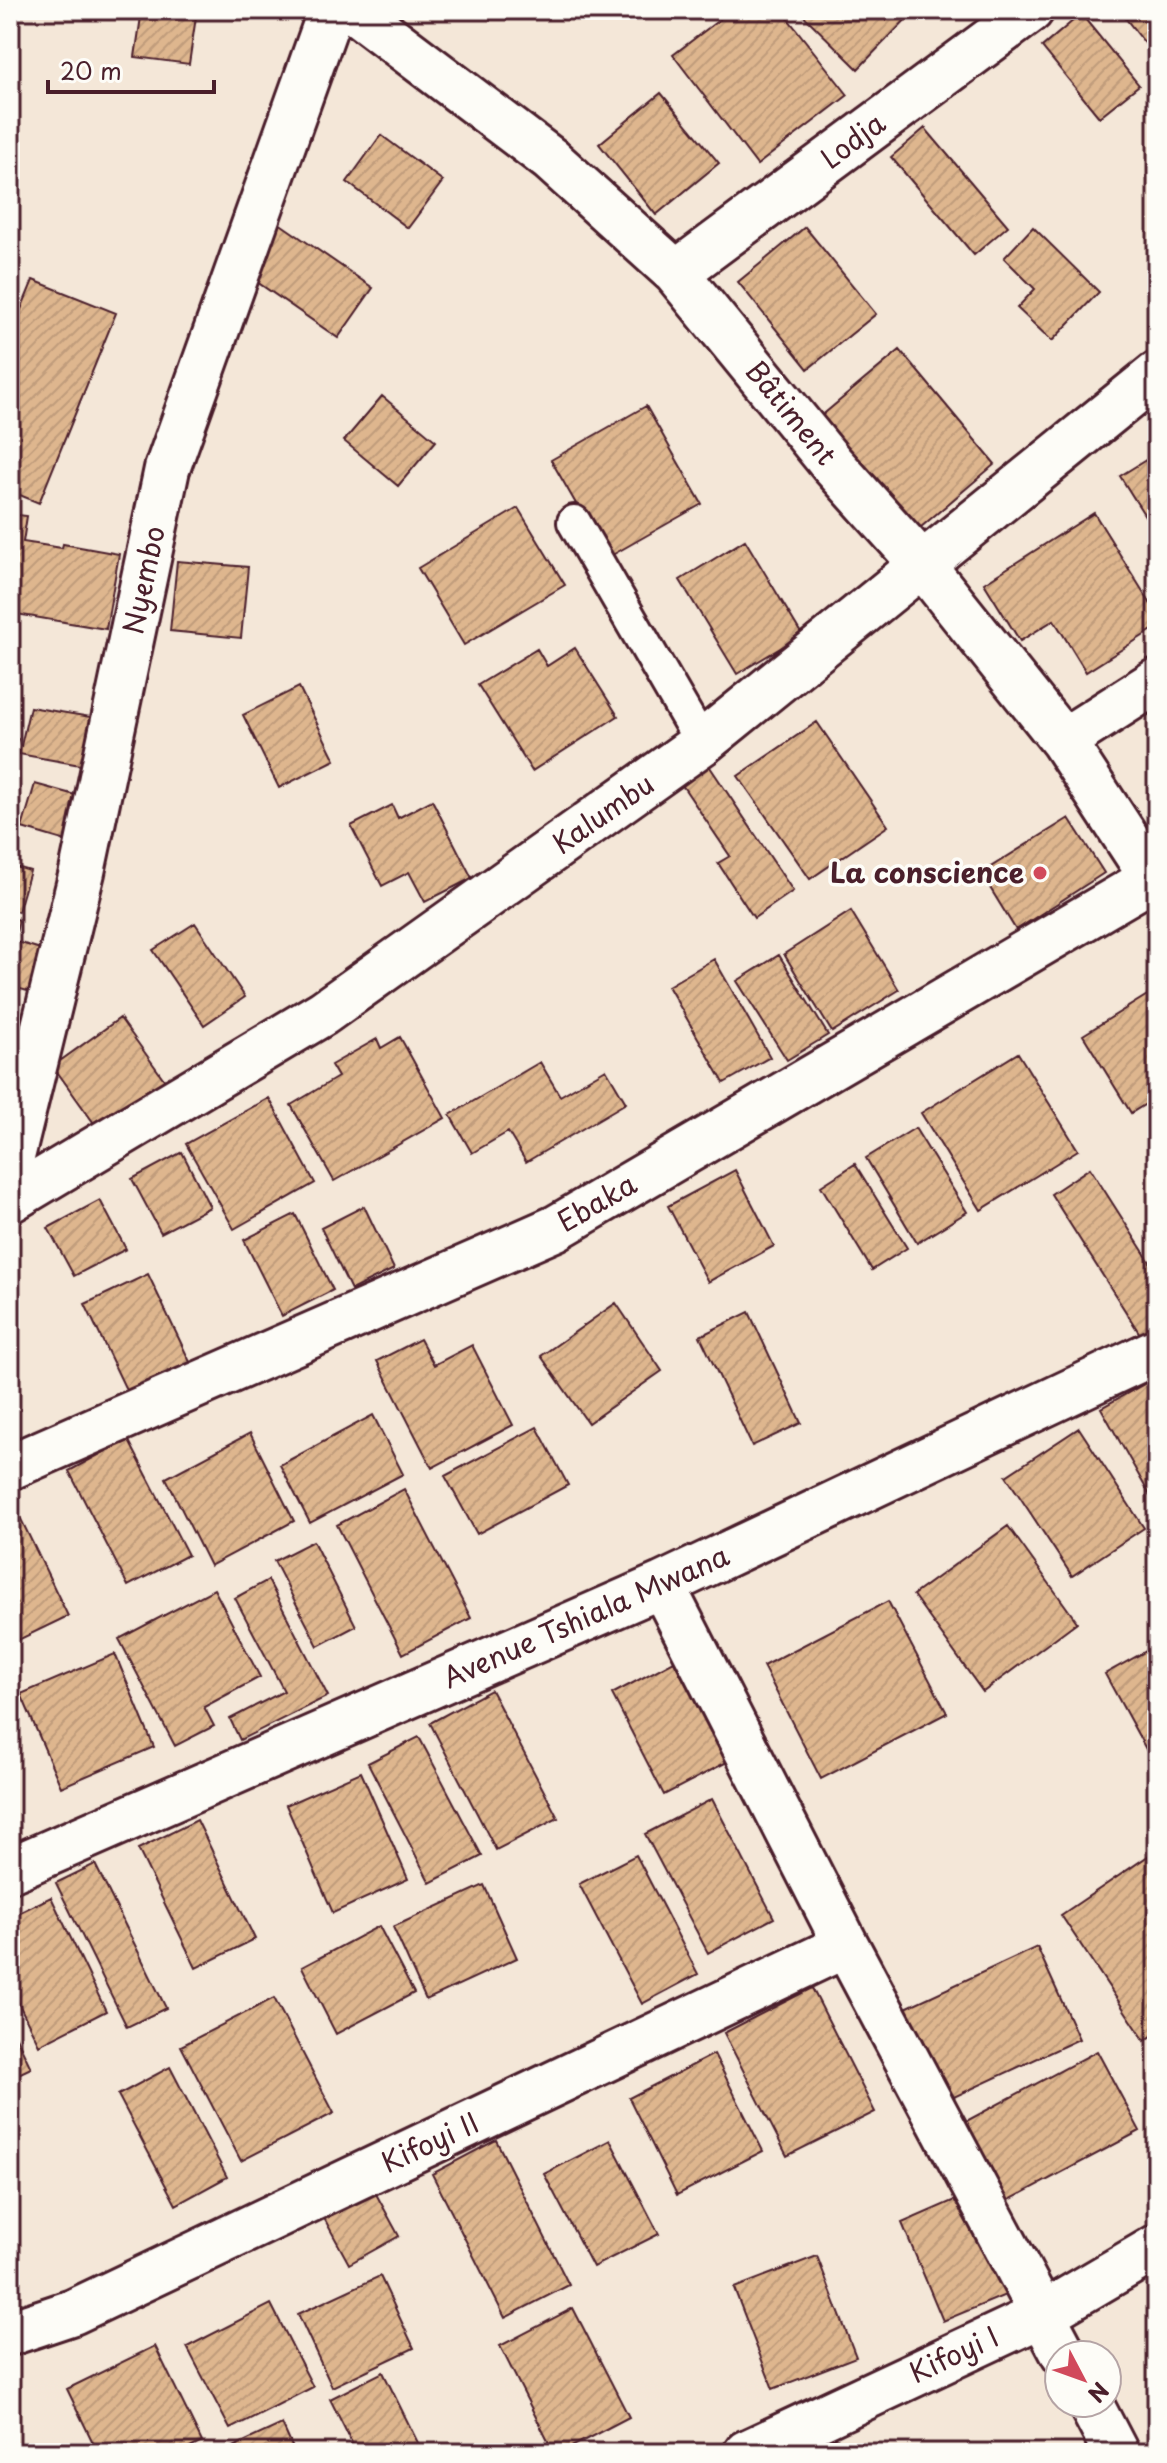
<svg xmlns="http://www.w3.org/2000/svg" width="1167" height="2463" viewBox="0 0 1167 2463" font-family="'Playpen Sans',sans-serif">
<defs>
<pattern id="building-hatch" width="6" height="6" patternUnits="userSpaceOnUse" patternTransform="scale(2)"><rect width="6" height="6" fill="#deb68e"/><path d="M-1 1l2-2M0 6l6-6M5 7l2-2" fill="none" stroke="#c09c7b"/></pattern>
</defs>
<rect width="100%" height="100%" fill="#f4e7d8"/>
<filter id="ink" filterUnits="userSpaceOnUse"><feTurbulence type="fractalNoise" baseFrequency=".0125" numOctaves="2"/><feDisplacementMap in="SourceGraphic" scale="16" xChannelSelector="R" yChannelSelector="G"/><feConvolveMatrix kernelMatrix="1 2 1 2 8 2 1 2 1" color-interpolation-filters="sRGB"/></filter>
<g filter="url(#ink)">
<path fill="url(#building-hatch)" stroke="#4a1f2b" stroke-width="2" d="M142 10H197L189 64 135 57Z
M732 10H781L848 95 757 165 673 55Z
M798 10H915L858 69Z
M1119 10H1157V40L1148 47Z
M1081 14 1139 85 1099 117 1042 47Z
M661 93 719 163 656 215 599 144Z
M925 128 1008 226 974 255 891 157Z
M381 135 443 181 408 228 347 182Z
M279 223 373 288 338 338 244 273Z
M805 227 876 314 808 369 738 282Z
M1033 227 1099 292 1052 341 1017 308 1035 289 1004 258Z
M33 280 116 313 39 503 10 491V336Z
M900 350 995 464 914 533 819 418Z
M382 396 436 441 398 486 344 441Z
M646 406 702 504 607 558 551 460Z
M1157 453V535L1120 476Z
M518 508 565 585 464 645 418 568Z
M1094 513 1157 614V627L1086 672 1054 620 1020 641 984 583Z
M10 514 27 516 23 542 62 548 63 544 119 554 106 629 10 613Z
M745 540 802 635 737 674 680 580Z
M177 561 248 567 241 638 170 631Z
M575 648 618 716 532 771 478 685 537 649 547 666Z
M299 687 335 760 279 788 243 715Z
M30 707 97 718 86 766 19 754Z
M817 722 888 826 810 879 738 776Z
M10 736 18 739 10 767Z
M706 761 793 891 754 918 718 863 730 856 678 779Z
M35 784 86 798 73 843 22 828Z
M432 800 472 878 425 902 409 872 382 886 351 826 392 805 398 818Z
M1069 818 1104 873 1016 930 981 873Z
M10 865 30 871 18 912 10 909Z
M851 911 899 990 832 1032 784 954Z
M10 917 19 920 14 941 44 950 31 992 10 986Z
M195 923 245 997 204 1025 153 950Z
M779 955 828 1035 787 1060 737 981Z
M714 959 770 1057 724 1083 668 986Z
M1157 989V1097L1131 1113 1083 1035Z
M120 1018 168 1085 101 1133 53 1066Z
M400 1037 445 1118 334 1181 291 1105 338 1077 331 1065 377 1039 381 1048Z
M1018 1053 1078 1150 981 1210 921 1113Z
M540 1062 560 1096 606 1069 626 1103 526 1162 508 1132 472 1153 450 1115Z
M269 1098 315 1183 234 1229 186 1144Z
M915 1128 967 1212 917 1243 866 1158Z
M182 1152 210 1207 161 1233 132 1179Z
M855 1164 907 1248 872 1270 821 1186Z
M1090 1168 1157 1273V1334L1145 1342 1051 1194Z
M735 1170 774 1246 708 1282 668 1206Z
M100 1200 126 1249 74 1276 48 1228Z
M364 1206 394 1269 351 1290 321 1228Z
M295 1214 333 1290 282 1316 244 1240Z
M148 1274 191 1364 128 1394 85 1304Z
M616 1303 662 1371 588 1423 541 1356Z
M749 1312 801 1423 752 1446 700 1336Z
M420 1339 434 1365 472 1345 513 1425 432 1468 377 1361Z
M1157 1377V1508L1101 1408Z
M373 1415 403 1474 310 1523 280 1465Z
M537 1427 568 1485 477 1534 445 1476Z
M1079 1428 1144 1528 1072 1576 1006 1476Z
M250 1433 294 1521 210 1566 166 1478Z
M128 1439 188 1555 128 1586 69 1471Z
M404 1489 471 1618 403 1654 337 1525Z
M19 1515 68 1616 10 1644V1519Z
M1008 1526 1077 1622 983 1692 913 1595Z
M313 1541 356 1626 318 1646 274 1561Z
M268 1580 328 1696 240 1740 230 1719 284 1691 235 1598Z
M214 1589 260 1677 204 1707 214 1726 175 1746 119 1639Z
M888 1601 947 1713 821 1779 763 1666Z
M1157 1645V1745L1147 1751 1105 1674Z
M115 1654 154 1747 61 1787 21 1694Z
M674 1661 727 1762 664 1795 612 1694Z
M491 1690 558 1818 496 1850 430 1723Z
M419 1737 482 1856 430 1883 368 1763Z
M361 1772 408 1879 333 1913 286 1805Z
M712 1799 774 1918 708 1953 645 1834Z
M197 1820 255 1939 196 1968 138 1849Z
M1157 1850V2032L1145 2041 1061 1915Z
M636 1855 698 1974 642 2004 579 1884Z
M95 1864 166 2008 127 2027 56 1883Z
M484 1885 517 1958 426 2000 393 1927Z
M51 1897 106 2011 39 2045 10 1986V1917Z
M379 1926 414 1993 336 2034 302 1967Z
M1037 1947 1079 2039 941 2103 899 2011Z
M812 1988 875 2112 787 2156 724 2033Z
M274 1998 334 2113 241 2161 181 2046Z
M10 2024 31 2068 10 2078Z
M1097 2051 1140 2131 1000 2205 959 2125Z
M714 2054 763 2151 677 2195 629 2098Z
M170 2067 227 2177 176 2205 118 2095Z
M496 2140 569 2285 505 2318 432 2174Z
M610 2140 659 2234 593 2267 544 2174Z
M369 2181 399 2236 349 2264 319 2209Z
M966 2195 1008 2294 943 2321 902 2223Z
M817 2256 856 2357 773 2389 734 2288Z
M380 2276 414 2348 332 2387 298 2314Z
M271 2304 313 2387 230 2429 187 2347Z
M573 2308 629 2417 560 2453H554L500 2346Z
M155 2346 202 2442 180 2453H98L67 2389Z
M383 2372 423 2453H357L330 2399Z
M282 2424 295 2453H227L226 2450Z"/>
<g fill="none" stroke-linecap="round" stroke-linejoin="round">
<g stroke="#4a1f2b" stroke-width="38">
<path id="service" d="M574 522 702 743"/>
</g>
<g stroke="#4a1f2b" stroke-width="50">
<path id="minor" d="M353 10 550 159 676 273 831 463 921 563 1063 741 1157 885
M676 273 1031 10
M1063 741 1157 681
M10 1165 82 872 167 469 331 10
M10 1200 323 1013 702 743 1157 374
M10 1467 556 1228 1153 878
M662 1585 846 1945 1064 2355
M10 1870 662 1585 1157 1351
M10 2333 73 2312 846 1945
M1090 2403 1116 2453
M746 2453 1043 2314 1157 2247"/>
</g>
<use href="#service" stroke="#fdfcf7" stroke-width="32"/>
<use href="#minor" stroke="#fdfcf7" stroke-width="44"/>
</g>
</g>
<circle fill="#d1495b" stroke="#fdfcf7" stroke-width="3" cx="1040" cy="873" r="8"/>
<g text-anchor="middle" stroke-width="7" stroke-linejoin="round" paint-order="stroke">
<g font-size="28" fill="#4a1f2b" stroke="#fdfcf7">
<text transform="translate(853 141) rotate(-37)" y="10">Lodja</text>
<text transform="translate(791 413) rotate(51)" y="10">Bâtiment</text>
<text transform="translate(144 580) rotate(-78)" y="10">Nyembo</text>
<text transform="translate(603 814) rotate(-35)" y="10">Kalumbu</text>
<text transform="translate(597 1203) rotate(-30)" y="10">Ebaka</text>
<text transform="translate(586 1617) rotate(-24)" y="10">Avenue Tshiala Mwana</text>
<text transform="translate(430 2143) rotate(-25)" y="10">Kifoyi II</text>
<text transform="translate(954 2355) rotate(-25)" y="10">Kifoyi I</text>
</g>
<g font-size="28" font-weight="bold" fill="#4a1f2b" stroke="#fdfcf7" text-anchor="end">
<text x="1024" y="883">La conscience</text>
</g>
</g>
<rect width="1167" height="2463" fill="none" stroke="#fdfcf7" stroke-width="40"/>
<rect x="20" y="20" width="1127" height="2423" fill="none" stroke="#4a1f2b" stroke-width="3" filter="url(#ink)"/>
<g transform="translate(1083 2379) rotate(131)"><circle r="38" fill="#fdfcf7" stroke="#b5a4a5" stroke-width="2"/>
<path d="M0-6L14 30L0 20L-14 30Z" fill="#d1495b"/>
<text y="-12" font-size="22" font-weight="bold" text-anchor="middle" fill="#4a1f2b">N</text>
</g>
<path d="M48 80v12h166v-12" fill="none" stroke="#4a1f2b" stroke-width="4"/>
<text x="60" y="80" font-size="24" fill="#4a1f2b" stroke="#fdfcf7" stroke-width="6" paint-order="stroke">20 m</text>
</svg>
